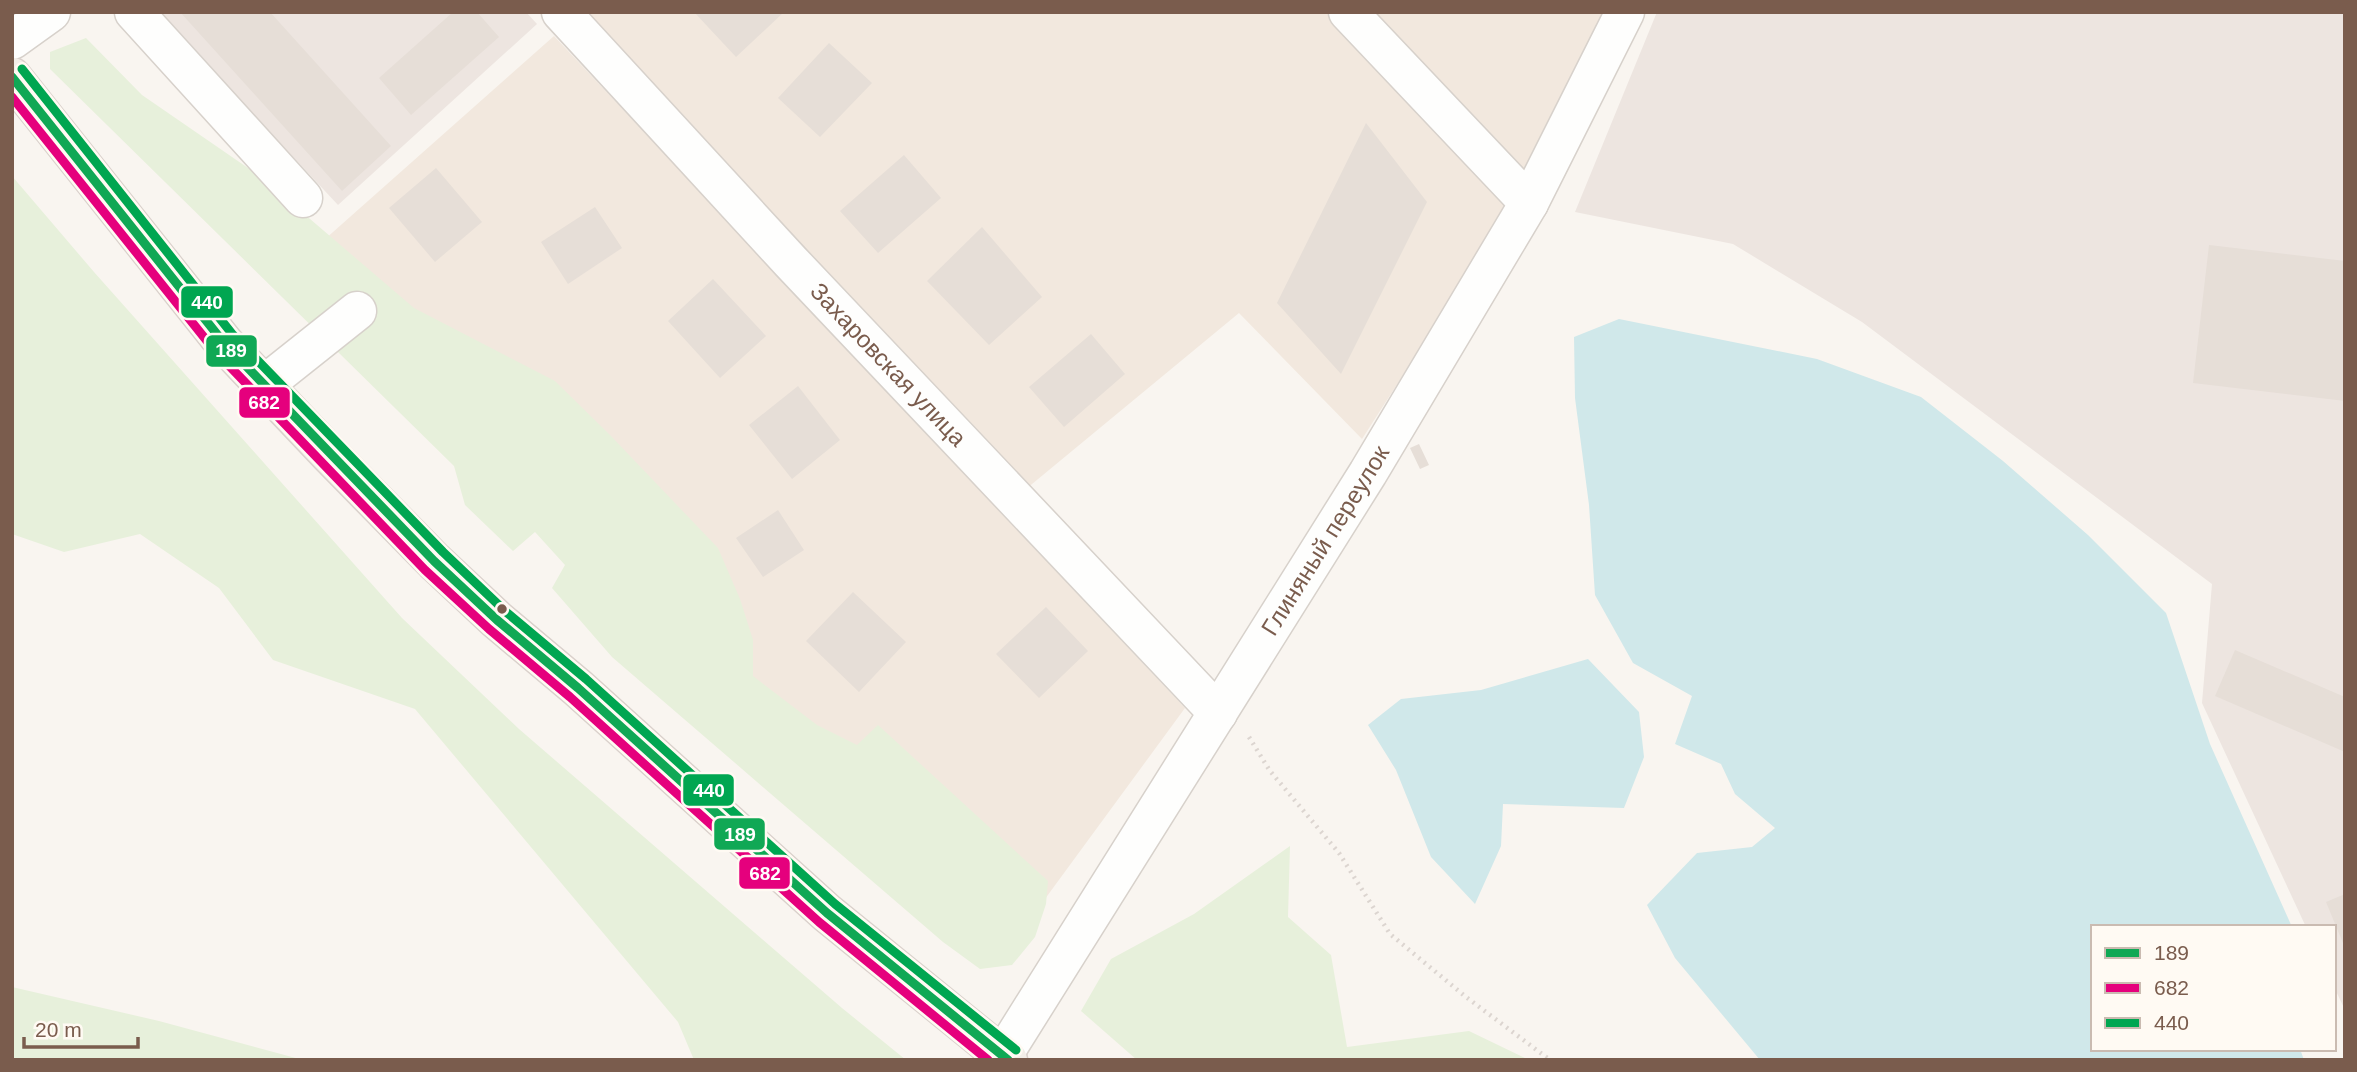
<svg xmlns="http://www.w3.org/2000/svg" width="2357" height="1072" viewBox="0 0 2357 1072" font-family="Helvetica,sans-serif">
<rect width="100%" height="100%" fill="#f9f5f0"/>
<path fill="#f2e8de" d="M573 12H1613L1510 208 1362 439 1239 313 1026 489Z
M554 36 1185 708 1009 948 315 248Z"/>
<path fill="#ede5e0" d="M158 12H526L537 24 338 205Z
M1657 12H2345V1010L2334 987V927H2306L2202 703 2212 584 1862 322 1733 244 1575 212Z"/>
<path fill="#e7f0db" d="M86 38 142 95 261 177 414 308 555 381 610 435 718 548 740 599 753 640V676L817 725 857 745 878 725 1048 881 1046 904 1035 937 1012 965 980 969 943 942 612 657 552 588 565 565 535 532 513 551 465 505 454 466 50 69V52Z
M12 176 94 272 402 618 519 729 842 1008 906 1060H694L678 1022 415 709 273 660 219 588 140 534 64 552 12 534Z
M1290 846 1288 917 1331 955 1347 1047 1469 1031 1529 1060H1137L1081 1011 1111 959 1194 914Z
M12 987 159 1021 303 1060H12Z"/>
<path fill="#d0e8ea" d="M1619 319 1817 359 1921 397 2003 461 2088 535 2166 613 2210 744 2292 927H2093V1049H2300L2304 1060H1760L1675 958 1647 905 1697 853 1752 847 1775 828 1735 794 1721 764 1675 744 1692 696 1633 663 1595 595 1589 505 1575 398 1574 337Z
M1588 659 1639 712 1644 757 1624 808 1503 804 1501 846 1475 904 1431 857 1396 770 1368 725 1401 699 1481 690Z"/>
<path fill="#e6ded7" d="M180 12H270L391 146 342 191Z
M453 12H477L499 37 411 115 379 78Z
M694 12H784L736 57Z
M829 43 872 83 820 137 778 98Z
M1366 123 1427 202 1341 374 1277 303Z
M904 155 941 198 878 253 840 211Z
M436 168 482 222 435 262 389 208Z
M595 207 622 248 568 284 541 242Z
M982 227 1042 297 989 345 927 281Z
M2209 245 2345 261V401L2193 383Z
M713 279 766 336 720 378 668 321Z
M1091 334 1125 374 1064 427 1029 387Z
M798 386 840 440 792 479 749 425Z
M1419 444 1429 465 1420 469 1410 448Z
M778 510 804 550 763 577 736 538Z
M853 592 906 642 859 692 806 641Z
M1046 607 1088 651 1039 698 996 654Z
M2235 650 2345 697V752L2215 696Z
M2345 894V948L2326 902Z"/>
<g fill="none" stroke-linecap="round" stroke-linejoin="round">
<g stroke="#d7d1cb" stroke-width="41">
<g id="minor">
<path d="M134 12 303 198"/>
<path id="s1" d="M561 12 791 262 1218 713"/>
<path d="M1348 12 1529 203"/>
<path d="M12 40 51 12"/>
<path d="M264 385 357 311"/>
<path id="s2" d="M1003 1055 1368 473 1529 203 1625 12"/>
</g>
</g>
<g stroke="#dad1cc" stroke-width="41">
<path id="major" d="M12 77 224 343 330 455 434 561 497 620 578 688 827 913 1008 1060"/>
</g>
<path stroke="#dcd5d0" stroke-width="4.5" stroke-dasharray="2 5" stroke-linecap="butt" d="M1249 737 1270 771 1339 853 1390 934 1466 997 1550 1060"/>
<use href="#minor" stroke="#fefefd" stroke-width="38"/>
<use href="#major" stroke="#f3eee8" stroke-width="38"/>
<g stroke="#fffaf3" stroke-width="14">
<path id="bus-1" d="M12 77 224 343 434 561 497 620 578 688 827 913 1008 1060"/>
</g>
<g stroke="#fffaf3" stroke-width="14">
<path id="bus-2" d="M12 97 215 351 425 570 489 629 570 697 819 922 988 1060"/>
</g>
<g stroke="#fffaf3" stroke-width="14">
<path id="bus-3" d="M22 69 233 335 443 552 505 611 586 679 835 904 1016 1050"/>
</g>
<use href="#bus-1" stroke="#10a855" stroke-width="9"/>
<use href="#bus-2" stroke="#e5007d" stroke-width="9"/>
<use href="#bus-3" stroke="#00a651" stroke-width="9"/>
</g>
<circle fill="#7a5c4d" stroke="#fffaf3" stroke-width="2.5" cx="502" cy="609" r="6"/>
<g text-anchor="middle" stroke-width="5" stroke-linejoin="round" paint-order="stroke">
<g font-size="24" fill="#7a5c4d" stroke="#fffaf3">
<text dy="8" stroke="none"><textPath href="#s1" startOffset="481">Захаровская улица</textPath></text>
<text dy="8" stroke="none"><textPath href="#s2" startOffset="607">Глиняный переулок</textPath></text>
</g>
</g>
<g stroke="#fffaf3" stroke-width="2.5">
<rect x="180" y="285" width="54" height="34" rx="7" fill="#00a651"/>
<rect x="205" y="334" width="53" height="34" rx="7" fill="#10a855"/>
<rect x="238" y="386" width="53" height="33" rx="7" fill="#e5007d"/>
<rect x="682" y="773" width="53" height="34" rx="7" fill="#00a651"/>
<rect x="713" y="817" width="53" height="34" rx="7" fill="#10a855"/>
<rect x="738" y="856" width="53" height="34" rx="7" fill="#e5007d"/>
</g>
<g font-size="19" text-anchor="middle" font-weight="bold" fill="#fff">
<text x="207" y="309">440</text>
<text x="231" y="357">189</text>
<text x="264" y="409">682</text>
<text x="709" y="797">440</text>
<text x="740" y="841">189</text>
<text x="765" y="880">682</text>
</g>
<rect width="2357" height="1072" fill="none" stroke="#7a5c4d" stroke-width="28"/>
<rect x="2091" y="925" width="245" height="126" fill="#fffaf3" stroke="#cabbb1" stroke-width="2"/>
<rect x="2105" y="948" width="35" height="10" fill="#10a855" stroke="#cabbb1" stroke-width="2"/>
<text x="2154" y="960" font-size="21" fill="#7a5c4d">189</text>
<rect x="2105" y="983" width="35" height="10" fill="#e5007d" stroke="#cabbb1" stroke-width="2"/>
<text x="2154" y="995" font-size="21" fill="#7a5c4d">682</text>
<rect x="2105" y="1018" width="35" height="10" fill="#00a651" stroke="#cabbb1" stroke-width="2"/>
<text x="2154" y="1030" font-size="21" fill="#7a5c4d">440</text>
<path d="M24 1037v10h114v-10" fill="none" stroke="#7a5c4d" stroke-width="3.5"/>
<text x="35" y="1037" font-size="21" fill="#7a5c4d" stroke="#fffaf3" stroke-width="5" paint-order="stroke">20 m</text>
</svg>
